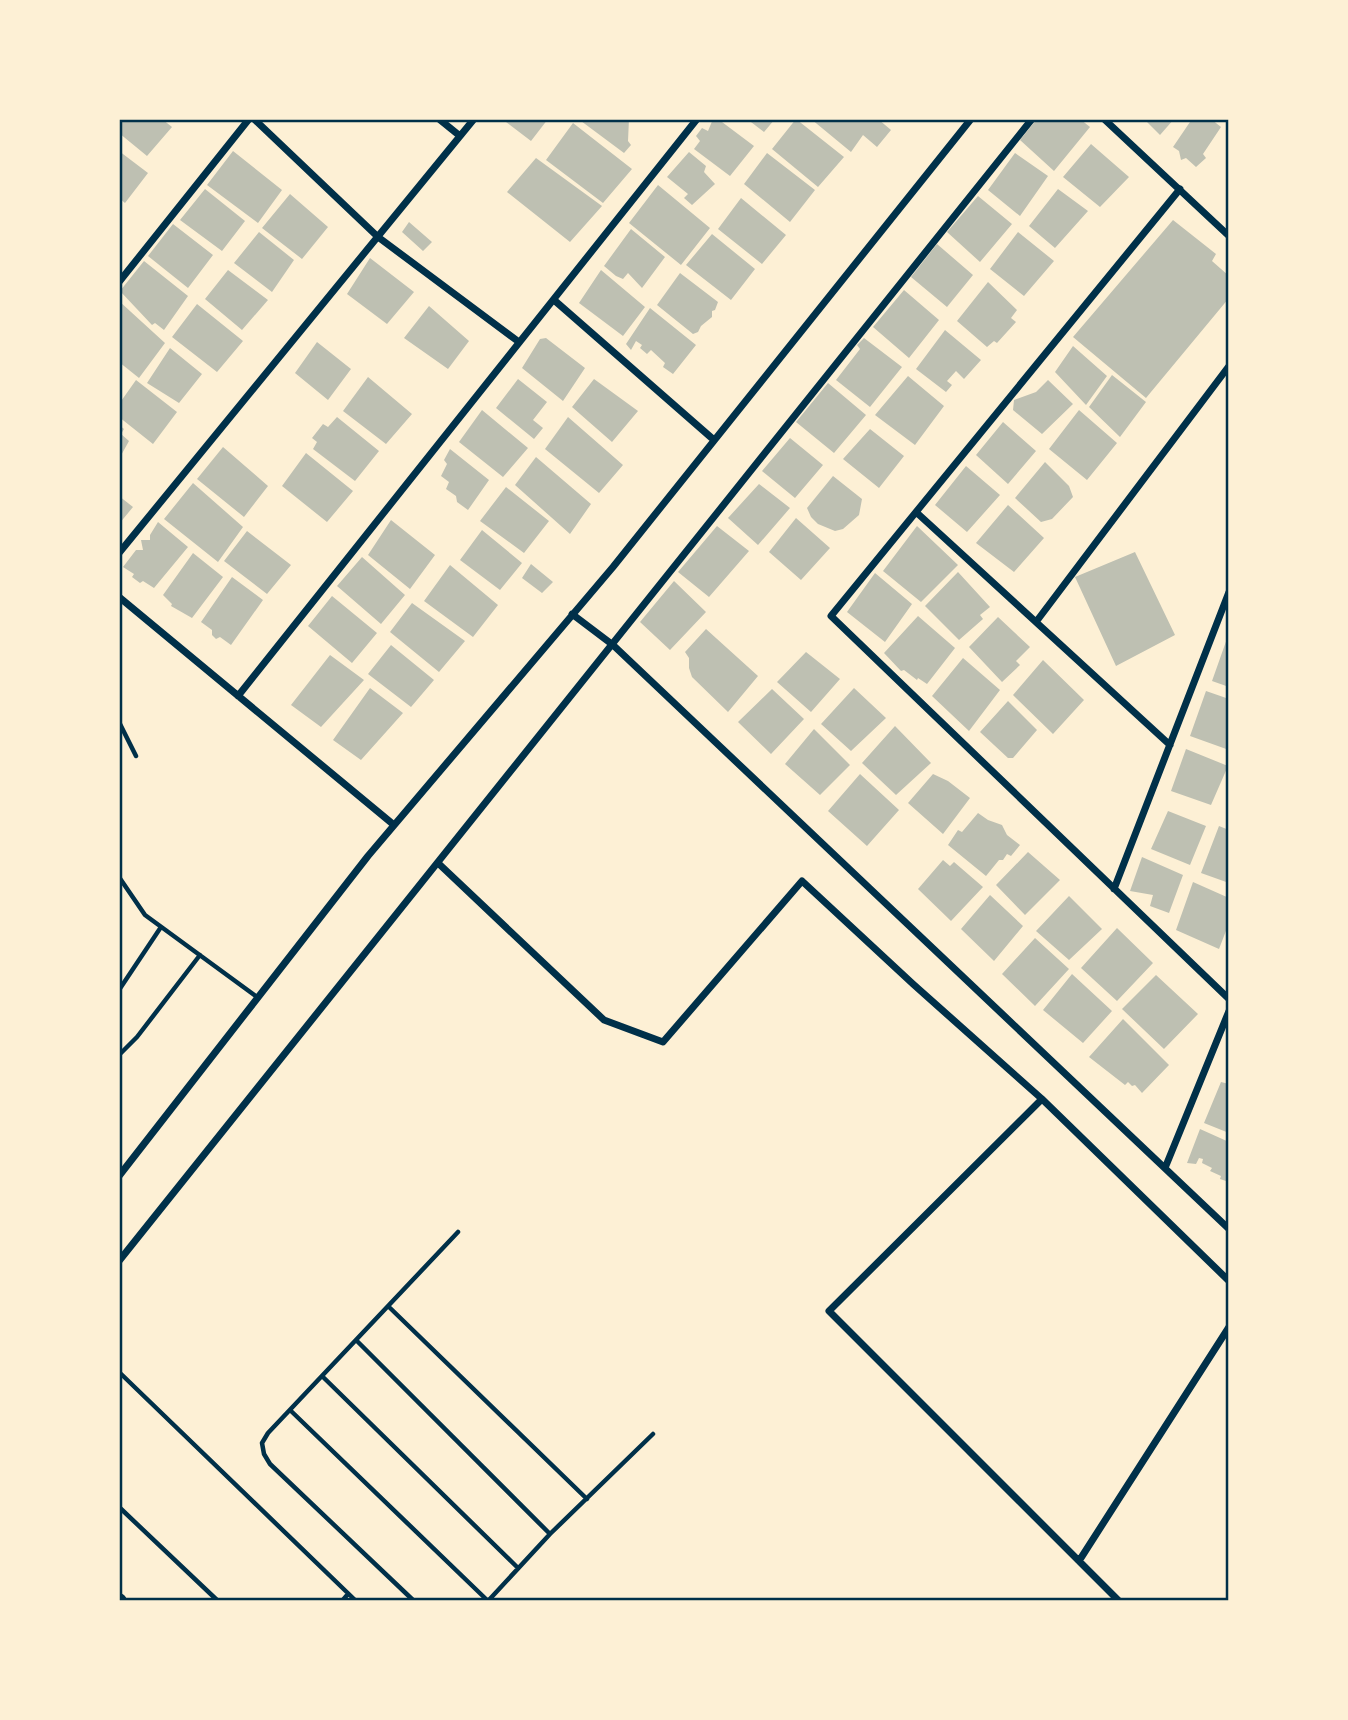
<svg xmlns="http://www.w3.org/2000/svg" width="1348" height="1720" viewBox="0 0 1348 1720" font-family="'PT Sans Narrow',sans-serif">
<rect width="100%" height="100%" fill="#fdf0d5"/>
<path fill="#bec0b2" d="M119 119H162L172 127 147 156 119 133Z
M502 119H548L531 141Z
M583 119H629L628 141 631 145 624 153 581 121Z
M713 119H718L754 146 730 176 694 149 700 141 696 136 702 128 708 131Z
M747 119H775L764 132Z
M796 119 844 157 818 187 772 149Z
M811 119H878L891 130 877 147 863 135 851 152Z
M1037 119H1080L1090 127 1054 171 1020 140Z
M1144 119H1174L1160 135Z
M1192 119H1211L1221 127 1203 154 1206 158 1196 167 1186 158 1181 160 1179 151 1173 147Z
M573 123 632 169 603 203 546 160Z
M1091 144 1129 177 1100 207 1063 177Z
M119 151 148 173 125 203 119 198Z
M233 151 282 190 258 223 207 185Z
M689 152 706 166 704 172 715 184 692 205 684 198 688 194 667 177Z
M767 153 815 190 790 222 744 184Z
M1015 153 1048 176 1020 216 988 190Z
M536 158 602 206 570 242 507 192Z
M658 185 710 228 681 265 629 223Z
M205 189 245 221 222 251 180 220Z
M1058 189 1088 211 1055 248 1029 226Z
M290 194 328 227 302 259 262 228Z
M978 196 1012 224 980 262 947 232Z
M741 198 786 235 762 264 718 229Z
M1173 220 1216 254 1212 261 1229 276V298L1146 398 1073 337Z
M409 222 432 242 423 251 402 232Z
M173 224 213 255 188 288 148 256Z
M631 229 665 257 642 288 628 273 623 279 616 276 604 266Z
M259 232 294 260 272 292 234 263Z
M1018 232 1054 261 1024 296 990 269Z
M712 234 755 269 731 300 686 265Z
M937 244 973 275 947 307 911 277Z
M370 258 414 292 387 324 347 294Z
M144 261 188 296 164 330 155 323 152 325 120 291Z
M228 270 268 300 242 330 205 299Z
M601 270 645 307 623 336 579 303Z
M680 273 718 302 715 310 712 311V317L701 326 698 332 693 334 657 305Z
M988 282 1017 310 1011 318 1016 322 997 343 994 341 987 347 957 321Z
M904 290 939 320 909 358 873 327Z
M119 301 165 343 139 378 119 362Z
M197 304 243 341 217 372 172 337Z
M429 306 469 341 448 369 404 338Z
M650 308 696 345 673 374 663 367 665 363 651 350 647 354 640 348 642 345 636 341 631 350 626 344Z
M945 330 981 360 964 379 956 371 947 381 952 385 946 392 916 369Z
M546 338 585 368 563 401 522 368 540 339Z
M864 338 902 367 870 407 836 380 860 349 857 345Z
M317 342 351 369 328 400 295 373Z
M1073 346 1107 376 1086 405 1055 372Z
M170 348 202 374 179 403 147 383Z
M1112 375 1146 402 1120 437 1089 407Z
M908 376 944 406 915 445 875 415Z
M368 377 412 414 386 444 343 411Z
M518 379 547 402 533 420 543 428 534 439 496 408Z
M594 379 638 411 612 442 572 407Z
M136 380 177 412 153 444 119 417V404Z
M1048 380 1073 404 1042 434 1013 410 1014 400 1036 392Z
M828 383 866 415 834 453 796 422Z
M482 410 528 448 503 477 459 442Z
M1079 410 1117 443 1087 480 1049 449Z
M337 417 379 451 355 481 313 449 317 442 312 438 323 424 328 427Z
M568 417 623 465 599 493 545 449Z
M1003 422 1036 451 1008 484 976 455Z
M119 425 124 429 121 434 129 441 119 459Z
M870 429 904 456 879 488 843 459Z
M790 438 823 465 795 498 762 471Z
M223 447 268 486 244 517 197 479Z
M450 449 489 480 468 510 457 502 456 496 446 489 449 482 441 476 447 464 444 460Z
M306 453 353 491 327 522 282 486Z
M536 457 591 504 570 534 515 485Z
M1045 462 1069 486 1073 497 1052 519 1041 522 1015 498Z
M966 466 1000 495 967 532 935 505Z
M833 476 862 499 859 515 843 529 835 531 818 524 811 517 807 508Z
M193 483 243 527 218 562 164 519Z
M759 484 790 508 758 545 728 518Z
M506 487 549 521 524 553 480 521Z
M119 496 133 507 119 524Z
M1008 505 1044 538 1014 572 976 543Z
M796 518 830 548 801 580 769 552Z
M391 520 435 555 410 589 368 555Z
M158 522 188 547 154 588 143 581 140 583 132 577 134 574 123 567 136 550H143L141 540H150V535Z
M717 526 749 551 709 597 678 572Z
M917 526 958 565 921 602 883 571Z
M482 530 522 563 500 590 460 560Z
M247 531 291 565 267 594 224 561Z
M1135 552 1175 635 1116 666 1075 577Z
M193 553 223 577 192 618 171 606 172 604 163 595Z
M362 557 405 595 381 624 337 586Z
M531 564 553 582 542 593 522 578Z
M450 565 498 605 473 637 424 601Z
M958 572 990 607 980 615 983 619 959 640 925 606Z
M875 573 912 604 885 642 847 612Z
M232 577 263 600 231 645 220 637 216 639 212 635V630L201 622Z
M674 581 706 612 670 650 640 622Z
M332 596 377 633 352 663 308 626Z
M412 603 465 641 439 672 390 632Z
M918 616 955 648 927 684 918 678 917 680 904 670 901 671 884 653Z
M998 617 1030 647 1016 661 1020 665 1002 682 969 647Z
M706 629 758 676 728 712 692 677 689 668V658L685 652Z
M1229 633V687L1212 681Z
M391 645 434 680 411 707 368 674Z
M806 652 840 679 811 712 777 682Z
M330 655 364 680 321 727 291 705Z
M963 658 1000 690 969 731 932 696Z
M1043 660 1084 700 1053 734 1013 695Z
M370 688 403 713 361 760 333 740Z
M854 688 886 718 851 751 821 724Z
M772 689 804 719 771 754 738 722Z
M1206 691 1229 699V750L1190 736Z
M1008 701 1037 730 1013 758H1008L980 732Z
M895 726 931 763 896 795 862 763Z
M814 729 850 765 820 795 785 764Z
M1186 749 1228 766 1211 805 1171 791Z
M860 774 899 810 867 846 828 811Z
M933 774 948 781 970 798 943 834 908 803Z
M1168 811 1206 826 1190 865 1151 849Z
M978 813 988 820 1002 825 1007 835 1020 845 1011 856 1007 854 1003 860H999L986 876 948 845 958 830 962 832Z
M1219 826 1229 830V883L1201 873Z
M1028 852 1060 880 1025 915 996 885Z
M1142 857 1183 875 1169 913 1150 906 1153 895 1130 891Z
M943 860 950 866 954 862 983 887 951 921 918 889Z
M1193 882 1229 898V923L1219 949 1176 930Z
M990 895 1023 926 994 961 961 929Z
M1069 896 1102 929 1069 960 1036 931Z
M1117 928 1153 963 1117 1001 1081 968Z
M1035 938 1069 969 1035 1006 1002 974Z
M1072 974 1112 1011 1083 1043 1043 1010Z
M1156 975 1198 1014 1164 1049 1122 1009Z
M1123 1019 1169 1065 1142 1093 1135 1085 1132 1086 1128 1082 1125 1085 1089 1057Z
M1221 1082 1229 1084V1133L1204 1123Z
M1200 1129 1229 1142V1182L1220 1179 1221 1176 1210 1171 1212 1168 1202 1163 1203 1159 1199 1158 1196 1164 1187 1163Z"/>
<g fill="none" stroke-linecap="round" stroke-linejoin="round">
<path stroke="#003049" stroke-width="4.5" d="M119 722 136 756
M119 877 145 915 257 997
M119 990 161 927
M119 1055 137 1037 200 955
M388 1306 587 1499
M356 1340 550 1534
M119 1372 356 1601
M322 1376 518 1568
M290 1410 488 1601
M119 1507 218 1601
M342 1601 348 1594
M414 1601 270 1464 264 1454 262 1443 268 1433 458 1232
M488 1601 550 1534 653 1434"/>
<path stroke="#003049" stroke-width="7" d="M254 119 378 237 519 342
M439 119 460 136
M1104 119 1229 236
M1180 189 831 616 1229 999
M119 282 249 119
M554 300 714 440
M916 512 1170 745
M119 553 474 119
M119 597 394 825
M572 614 613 645 1229 1229
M1036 622 1229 366
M238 696 697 119
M438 863 604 1020 663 1042 802 881 913 984 1042 1099 1229 1281
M1114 889 1229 592
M1042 1099 829 1311 1119 1601
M1165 1168 1229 1011
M119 1176 368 856 613 567 971 119
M119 1261 1032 119
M1079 1561 1229 1327"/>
<path stroke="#003049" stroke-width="14" d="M119 1600 120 1601"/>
</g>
<rect width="1348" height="1720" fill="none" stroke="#fdf0d5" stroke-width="242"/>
<rect x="121" y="121" width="1106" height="1478" fill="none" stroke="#003049" stroke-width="2.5"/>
</svg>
